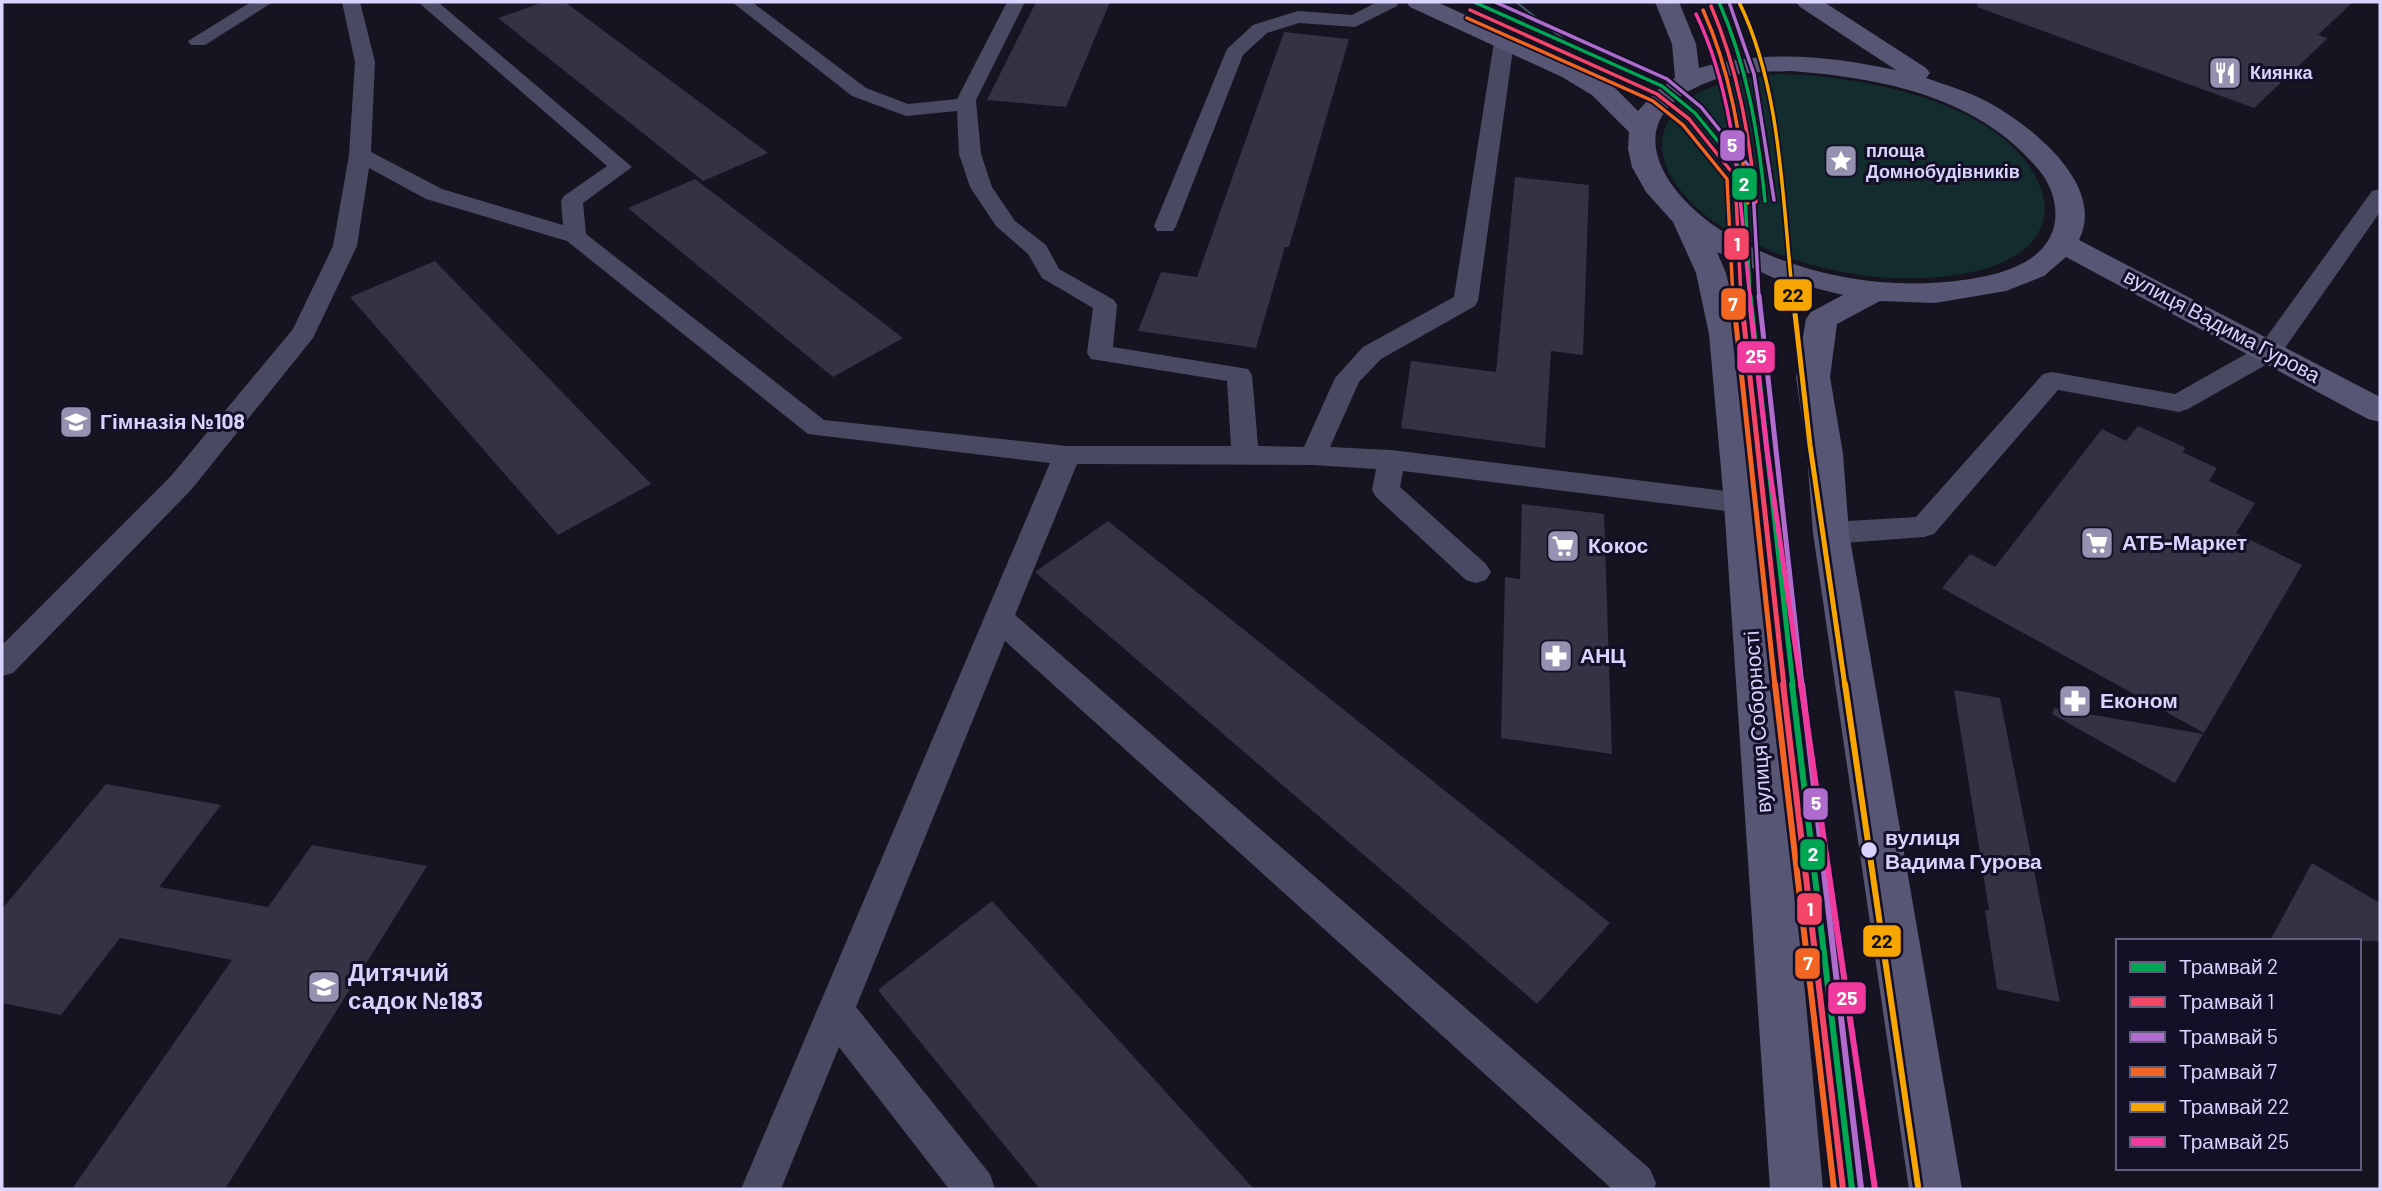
<svg xmlns="http://www.w3.org/2000/svg" width="2382" height="1191" font-family="Barlow,sans-serif">
<style>
.green{fill:#132c2d}
.building{fill:#343243}
.lines{fill:none;stroke-linecap:round;stroke-linejoin:round}
.lane{fill:#4a4962;fill-rule:evenodd}
.secondary{fill:#575674;fill-rule:evenodd}
.tram{stroke:#43596b;stroke-width:2}
.tram-1-far2-casing{stroke:#130f26;stroke-width:7}
.tram-1-far1-casing{stroke:#130f26;stroke-width:10}
.tram-1-casing{stroke:#130f26;stroke-width:11}
.tram-2-far2-casing{stroke:#130f26;stroke-width:7}
.tram-2-far1-casing{stroke:#130f26;stroke-width:10}
.tram-2-casing{stroke:#130f26;stroke-width:11}
.tram-3-far2-casing{stroke:#130f26;stroke-width:7}
.tram-3-far1-casing{stroke:#130f26;stroke-width:10}
.tram-3-casing{stroke:#130f26;stroke-width:11}
.tram-4-far2-casing{stroke:#130f26;stroke-width:7}
.tram-4-far1-casing{stroke:#130f26;stroke-width:10}
.tram-4-casing{stroke:#130f26;stroke-width:11}
.tram-5-far2-casing{stroke:#130f26;stroke-width:7}
.tram-5-far1-casing{stroke:#130f26;stroke-width:10}
.tram-5-casing{stroke:#130f26;stroke-width:11}
.tram-6-far2-casing{stroke:#130f26;stroke-width:7}
.tram-6-far1-casing{stroke:#130f26;stroke-width:10}
.tram-6-casing{stroke:#130f26;stroke-width:11}
.tram-1-far2{stroke:#00a651;stroke-width:3.5}
.tram-1-far1{stroke:#00a651;stroke-width:5}
.tram-1{stroke:#00a651;stroke-width:6}
.tram-2-far2{stroke:#f34667;stroke-width:3.5}
.tram-2-far1{stroke:#f34667;stroke-width:5}
.tram-2{stroke:#f34667;stroke-width:6}
.tram-3-far2{stroke:#b06ccc;stroke-width:3.5}
.tram-3-far1{stroke:#b06ccc;stroke-width:5}
.tram-3{stroke:#b06ccc;stroke-width:6}
.tram-4-far2{stroke:#f26522;stroke-width:3.5}
.tram-4-far1{stroke:#f26522;stroke-width:5}
.tram-4{stroke:#f26522;stroke-width:6}
.tram-5-far2{stroke:#f7a600;stroke-width:3.5}
.tram-5-far1{stroke:#f7a600;stroke-width:5}
.tram-5{stroke:#f7a600;stroke-width:6}
.tram-6-far2{stroke:#f13a9d;stroke-width:3.5}
.tram-6-far1{stroke:#f13a9d;stroke-width:5}
.tram-6{stroke:#f13a9d;stroke-width:6}
.stop-dot{fill:#d9d4ff;stroke:#130f26;stroke-width:2.5}
.labels{text-anchor:middle;stroke-width:6;stroke-linejoin:round;paint-order:stroke}
.far-poi-label{font-size:18px;font-weight:bold;fill:#d9d4ff;stroke:#130f26;text-anchor:start}
.street-label{font-size:21px;fill:#d9d4ff;stroke:#130f26}
.poi-label{font-size:21px;font-weight:bold;fill:#d9d4ff;stroke:#130f26;text-anchor:start}
.stop-label{font-size:21px;font-weight:bold;fill:#d9d4ff;stroke:#130f26;text-anchor:start}
.near-poi-label{font-size:24px;font-weight:bold;fill:#d9d4ff;stroke:#130f26;text-anchor:start}
.line-badge{stroke:#130f26;stroke-width:2.5}
.badge-label{font-size:19px;text-anchor:middle;font-weight:bold;fill:#fff}
.pale-badge-label{font-size:19px;text-anchor:middle;font-weight:bold;fill:#111}
</style>
<rect width="100%" height="100%" fill="#161421"/>
<path class="green" d="M1778,74c77,1 215,25 256,100 10,18 15,36 6,55 -13,30 -55,42 -85,46 -77,11 -156,-6 -224,-43 -50,-27 -104,-91 -39,-135 25,-16 57,-19 86,-23z"/>
<g class="building">
<path d="M544,2h21l203,151 -65,28 -205,-163z"/>
<path d="M1036,2h74l-44,105 -79,-7z"/>
<path d="M1978,2h375l-35,33 10,3 -74,70 -277,-101z"/>
<path d="M1284,32l65,7 -60,208h-4l-29,101 -118,-17 23,-59 36,5z"/>
<path d="M1515,177l74,8 -6,170 -32,-4 -6,97 -144,-20 10,-67 85,11z"/>
<path d="M695,179l208,159 -70,39 -205,-169z"/>
<path d="M435,261l216,223 -93,51 -208,-238z"/>
<path d="M2138,426l48,22 -4,4 35,16 -8,13 46,22 -19,30 66,32 -98,168 -262,-145 28,-34 25,13 107,-138 24,12z"/>
<path d="M1522,504l82,10 8,240 -111,-16 4,-161 15,2z"/>
<path d="M1108,521l502,402 -73,81 -502,-432z"/>
<path d="M1954,690l46,8 60,304 -63,-13 -12,-79h4z"/>
<path d="M2054,708l149,26 -28,49 -123,-69z"/>
<path d="M106,784l115,21 -62,82 109,20 44,-62 115,21 -202,323h-153l160,-229 -112,-22 -59,77 -59,-12v-94z"/>
<path d="M2312,863l68,40v38h-110z"/>
<path d="M992,901l262,288h-214l-162,-199z"/>
</g>
<g class="lines">
<g class="lane">
<path d="M251,2h22l-68,43h-14l-3,-4z"/>
<path d="M342,2h18l15,60 -4,90 71,37 121,36 -2,-24 3,-5 43,-30 -189,-164h20l194,165 -49,36 3,31 238,186 243,26h164l-4,-65 -136,-22 -4,-6 6,-45 -51,-30 -14,-24 -32,-28 -26,-39 -11,-33 -2,-43 -51,5 -54,-20 -120,-94h20l114,86 42,16 49,-5 50,-97h18l-49,98 5,54 11,33 23,34 31,24 13,24 55,31 3,5 -4,42 135,22 4,6 6,71 46,1 31,-69 28,-31 91,-50 40,-255 10,-6 7,2 3,4 -36,259 -3,5 -94,53 -22,23 -29,65 61,3 351,43 10,3 4,7 -4,7 -10,3 -339,-42 -3,16 86,77 5,8 -5,8 -10,3 -10,-3 -90,-83 -4,-7 4,-21 -63,-4 -236,-1 -62,151 635,554 6,14 -2,6h-42l-607,-548 -149,366 134,167 5,15h-46l-110,-142 -58,142h-40l309,-726 -242,-29 -241,-193 -141,-42 -57,-31 -12,78 -44,92 -122,152 -178,183 -11,3v-31l169,-169 122,-147 40,-83 16,-91 6,-93z"/>
<path d="M1377,2h22l-2,4 -42,21 -56,-4 -32,10 -24,22 -67,171 -3,5h-16l-3,-5 73,-177 26,-24 45,-14 54,4z"/>
<path d="M2380,189v23l-102,146 -90,51 -9,3 -121,-22 -124,144 -10,3 -93,7 -10,-4 -4,-7 4,-7 10,-4 85,-5 127,-143 9,-2 123,22 85,-48 112,-155z"/>
</g>
<path class="secondary" d="M1406,2h31l143,65 30,16 28,28 18,-20 19,-13 -3,-34 -17,-42h24l17,42 3,24c66,-19 131,-12 197,2l-96,-63 -4,-5h28l102,66 4,5 -4,5c20,7 41,13 60,23 43,23 121,83 93,139l301,157v25l-12,-3 -302,-162 -22,19 -38,15 -71,12 -55,-2 -43,23 -7,53 13,77 6,79 113,656h-53l-96,-656 -6,-79 -11,-77 10,-58 5,-7 32,-17 -69,-17 -57,-26 9,21 15,61 19,169 63,686h-53l-46,-686 -15,-169 -13,-61 -23,-51 -27,-30 -14,-25 -4,-18 1,-17 -37,-37 -30,-18 -152,-70zM1791,71c92,7 191,26 251,103 13,18 19,44 7,65 -17,30 -61,38 -93,42 -77,9 -161,-7 -229,-47 -62,-37 -115,-114 -19,-152 26,-10 55,-10 83,-11z"/>
<path class="tram" d="M1516,2l51,40"/>
<defs>
<g id="tram-1-far2">
<path d="M1474,2l188,84 33,27 49,60 6,125"/>
<path d="M1719,2c28,64 39,130 46,199"/>
</g>
<path id="tram-1-far1" d="M1750,296l43,390"/>
<path id="tram-1" d="M1792,684l60,505"/>
<g id="tram-2-far2">
<path d="M1711,6c27,63 38,128 45,196"/>
<path d="M1470,10l187,84 32,25 46,57 6,122"/>
</g>
<path id="tram-2-far1" d="M1741,296l43,390"/>
<path id="tram-2" d="M1783,684l60,505"/>
<g id="tram-3-far2">
<path d="M1495,2l172,77 34,28 51,63 7,128"/>
<path d="M1729,2l25,72 20,126"/>
</g>
<path id="tram-3-far1" d="M1759,296l43,390"/>
<path id="tram-3" d="M1802,684l59,504"/>
<g id="tram-4-far2">
<path d="M1703,10c28,62 37,126 45,193"/>
<path d="M1467,18l186,83 30,24 44,54 6,119"/>
</g>
<path id="tram-4-far1" d="M1733,296l42,390"/>
<path id="tram-4" d="M1775,684l59,505"/>
<path id="tram-5-far2" d="M1739,2c43,88 43,199 54,296"/>
<path id="tram-5-far1" d="M1793,296l17,149 35,241"/>
<path id="tram-5" d="M1845,684l73,502"/>
<path id="tram-6-far2" d="M1696,14c42,87 43,188 54,284"/>
<path id="tram-6-far1" d="M1749,296l18,155 34,235"/>
<path id="tram-6" d="M1801,684l74,505"/>
</defs>
<use href="#tram-1-far2" class="tram-1-far2-casing"/>
<use href="#tram-1-far1" class="tram-1-far1-casing"/>
<use href="#tram-1" class="tram-1-casing"/>
<use href="#tram-2-far2" class="tram-2-far2-casing"/>
<use href="#tram-2-far1" class="tram-2-far1-casing"/>
<use href="#tram-2" class="tram-2-casing"/>
<use href="#tram-3-far2" class="tram-3-far2-casing"/>
<use href="#tram-3-far1" class="tram-3-far1-casing"/>
<use href="#tram-3" class="tram-3-casing"/>
<use href="#tram-4-far2" class="tram-4-far2-casing"/>
<use href="#tram-4-far1" class="tram-4-far1-casing"/>
<use href="#tram-4" class="tram-4-casing"/>
<use href="#tram-5-far2" class="tram-5-far2-casing"/>
<use href="#tram-5-far1" class="tram-5-far1-casing"/>
<use href="#tram-5" class="tram-5-casing"/>
<use href="#tram-6-far2" class="tram-6-far2-casing"/>
<use href="#tram-6-far1" class="tram-6-far1-casing"/>
<use href="#tram-6" class="tram-6-casing"/>
<use href="#tram-1-far2" class="tram-1-far2"/>
<use href="#tram-1-far1" class="tram-1-far1"/>
<use href="#tram-1" class="tram-1"/>
<use href="#tram-2-far2" class="tram-2-far2"/>
<use href="#tram-2-far1" class="tram-2-far1"/>
<use href="#tram-2" class="tram-2"/>
<use href="#tram-3-far2" class="tram-3-far2"/>
<use href="#tram-3-far1" class="tram-3-far1"/>
<use href="#tram-3" class="tram-3"/>
<use href="#tram-4-far2" class="tram-4-far2"/>
<use href="#tram-4-far1" class="tram-4-far1"/>
<use href="#tram-4" class="tram-4"/>
<use href="#tram-5-far2" class="tram-5-far2"/>
<use href="#tram-5-far1" class="tram-5-far1"/>
<use href="#tram-5" class="tram-5"/>
<use href="#tram-6-far2" class="tram-6-far2"/>
<use href="#tram-6-far1" class="tram-6-far1"/>
<use href="#tram-6" class="tram-6"/>
</g>
<defs>
<symbol id="restaurant-square" viewBox="-11 -11 22 22"><rect x="-9" y="-9" width="18" height="18" rx="4" fill="#9591b1" stroke="#130f26"/><path d="M-5-6h1v4h1v-4h1v4h1v-4h1v5L-1.5 .5V6h-2V.5L-5-1ZM5-6V6H3V1.5H1.5Q1.5-4 5-6Z" fill="#fff"/></symbol>
<symbol id="sight-square" viewBox="-11 -11 22 22"><rect x="-9" y="-9" width="18" height="18" rx="4" fill="#9591b1" stroke="#130f26"/><path d="M0-6L1.8-2.2L6-1.7L2.9 1.2L3.7 5.4L0 3.3L-3.7 5.4L-2.9 1.2L-6-1.7L-1.8-2.2Z" fill="#fff"/></symbol>
<symbol id="school-square" viewBox="-11 -11 22 22"><rect x="-9" y="-9" width="18" height="18" rx="4" fill="#9591b1" stroke="#130f26"/><path d="M0-5L7-2L0 1L-7-2ZM-4 1L0 2.5L4 1V4Q0 6-4 4Z" fill="#fff"/></symbol>
<symbol id="supermarket-square" viewBox="-11 -11 22 22"><rect x="-9" y="-9" width="18" height="18" rx="4" fill="#9591b1" stroke="#130f26"/><path d="M-6-5.5h2.5l.6 2H6L4.5 2H-2.5L-4.4-4H-6ZM-1.5 3.2a1.3 1.3 0 1 0 .1 0ZM3 3.2a1.3 1.3 0 1 0 .1 0Z" fill="#fff"/></symbol>
<symbol id="pharmacy-square" viewBox="-11 -11 22 22"><rect x="-9" y="-9" width="18" height="18" rx="4" fill="#9591b1" stroke="#130f26"/><path d="M-2-6h4v4h4v4h-4v4h-4v-4h-4v-4h4Z" fill="#fff"/></symbol>
</defs>
<g fill-rule="evenodd">
<use href="#restaurant-square" x="2206" y="54" width="38" height="38"/>
<use href="#sight-square" x="1822" y="142" width="38" height="38"/>
<use href="#school-square" x="57" y="403" width="38" height="38"/>
<use href="#supermarket-square" x="2078" y="524" width="38" height="38"/>
<use href="#supermarket-square" x="1544" y="527" width="38" height="38"/>
<use href="#pharmacy-square" x="1537" y="637" width="38" height="38"/>
<use href="#pharmacy-square" x="2056" y="682" width="38" height="38"/>
<use href="#school-square" x="305" y="968" width="38" height="38"/>
</g>
<circle class="stop-dot" cx="1869" cy="850" r="9"/>
<g class="labels">
<g class="far-poi-label">
<text x="2250" y="79">Киянка</text>
<text x="1866" y="157">площа<tspan x="1866" dy="21">Домнобудівників</tspan></text>
</g>
<g class="street-label">
<text transform="translate(2222 326) rotate(28)" y="7">вулиця Вадима Гурова</text>
<text transform="translate(1758 722) rotate(-94)" y="7">вулиця Соборності</text>
</g>
<g class="poi-label">
<text x="100" y="429">Гімназія №108</text>
<text x="2122" y="550">АТБ-Маркет</text>
<text x="1588" y="553">Кокос</text>
<text x="1580" y="663">АНЦ</text>
<text x="2100" y="708">Економ</text>
</g>
<g class="stop-label">
<text x="1885" y="845">вулиця<tspan x="1885" dy="24">Вадима Гурова</tspan></text>
</g>
<g class="near-poi-label">
<text x="348" y="981">Дитячий<tspan x="348" dy="28">садок №183</tspan></text>
</g>
</g>
<g class="line-badge">
<rect x="1719" y="129" width="27" height="33" rx="7" fill="#b06ccc"/>
<rect x="1731" y="167" width="27" height="34" rx="7" fill="#00a651"/>
<rect x="1723" y="227" width="27" height="34" rx="7" fill="#f34667"/>
<rect x="1773" y="278" width="40" height="34" rx="7" fill="#f7a600"/>
<rect x="1720" y="287" width="27" height="34" rx="7" fill="#f26522"/>
<rect x="1736" y="340" width="40" height="34" rx="7" fill="#f13a9d"/>
<rect x="1802" y="787" width="27" height="34" rx="7" fill="#b06ccc"/>
<rect x="1799" y="838" width="27" height="33" rx="7" fill="#00a651"/>
<rect x="1796" y="892" width="27" height="34" rx="7" fill="#f34667"/>
<rect x="1862" y="924" width="40" height="34" rx="7" fill="#f7a600"/>
<rect x="1794" y="947" width="27" height="33" rx="7" fill="#f26522"/>
<rect x="1827" y="981" width="40" height="34" rx="7" fill="#f13a9d"/>
</g>
<g class="badge-label">
<text x="1732" y="152">5</text>
<text x="1744" y="191">2</text>
<text x="1737" y="251">1</text>
<text x="1733" y="311">7</text>
<text x="1756" y="363">25</text>
<text x="1816" y="810">5</text>
<text x="1813" y="861">2</text>
<text x="1810" y="916">1</text>
<text x="1808" y="970">7</text>
<text x="1847" y="1005">25</text>
</g>
<g class="pale-badge-label">
<text x="1793" y="302">22</text>
<text x="1882" y="948">22</text>
</g>
<rect width="2382" height="1191" fill="none" stroke="#d9d4ff" stroke-width="7"/>
<rect x="2116" y="939" width="245" height="231" fill="#130f26" stroke="#625e7d" stroke-width="2"/>
<rect x="2130" y="962" width="35" height="10" fill="#00a651" stroke="#625e7d" stroke-width="2"/>
<text x="2179" y="974" font-size="21" fill="#d9d4ff">Трамвай 2</text>
<rect x="2130" y="997" width="35" height="10" fill="#f34667" stroke="#625e7d" stroke-width="2"/>
<text x="2179" y="1009" font-size="21" fill="#d9d4ff">Трамвай 1</text>
<rect x="2130" y="1032" width="35" height="10" fill="#b06ccc" stroke="#625e7d" stroke-width="2"/>
<text x="2179" y="1044" font-size="21" fill="#d9d4ff">Трамвай 5</text>
<rect x="2130" y="1067" width="35" height="10" fill="#f26522" stroke="#625e7d" stroke-width="2"/>
<text x="2179" y="1079" font-size="21" fill="#d9d4ff">Трамвай 7</text>
<rect x="2130" y="1102" width="35" height="10" fill="#f7a600" stroke="#625e7d" stroke-width="2"/>
<text x="2179" y="1114" font-size="21" fill="#d9d4ff">Трамвай 22</text>
<rect x="2130" y="1137" width="35" height="10" fill="#f13a9d" stroke="#625e7d" stroke-width="2"/>
<text x="2179" y="1149" font-size="21" fill="#d9d4ff">Трамвай 25</text>
</svg>
